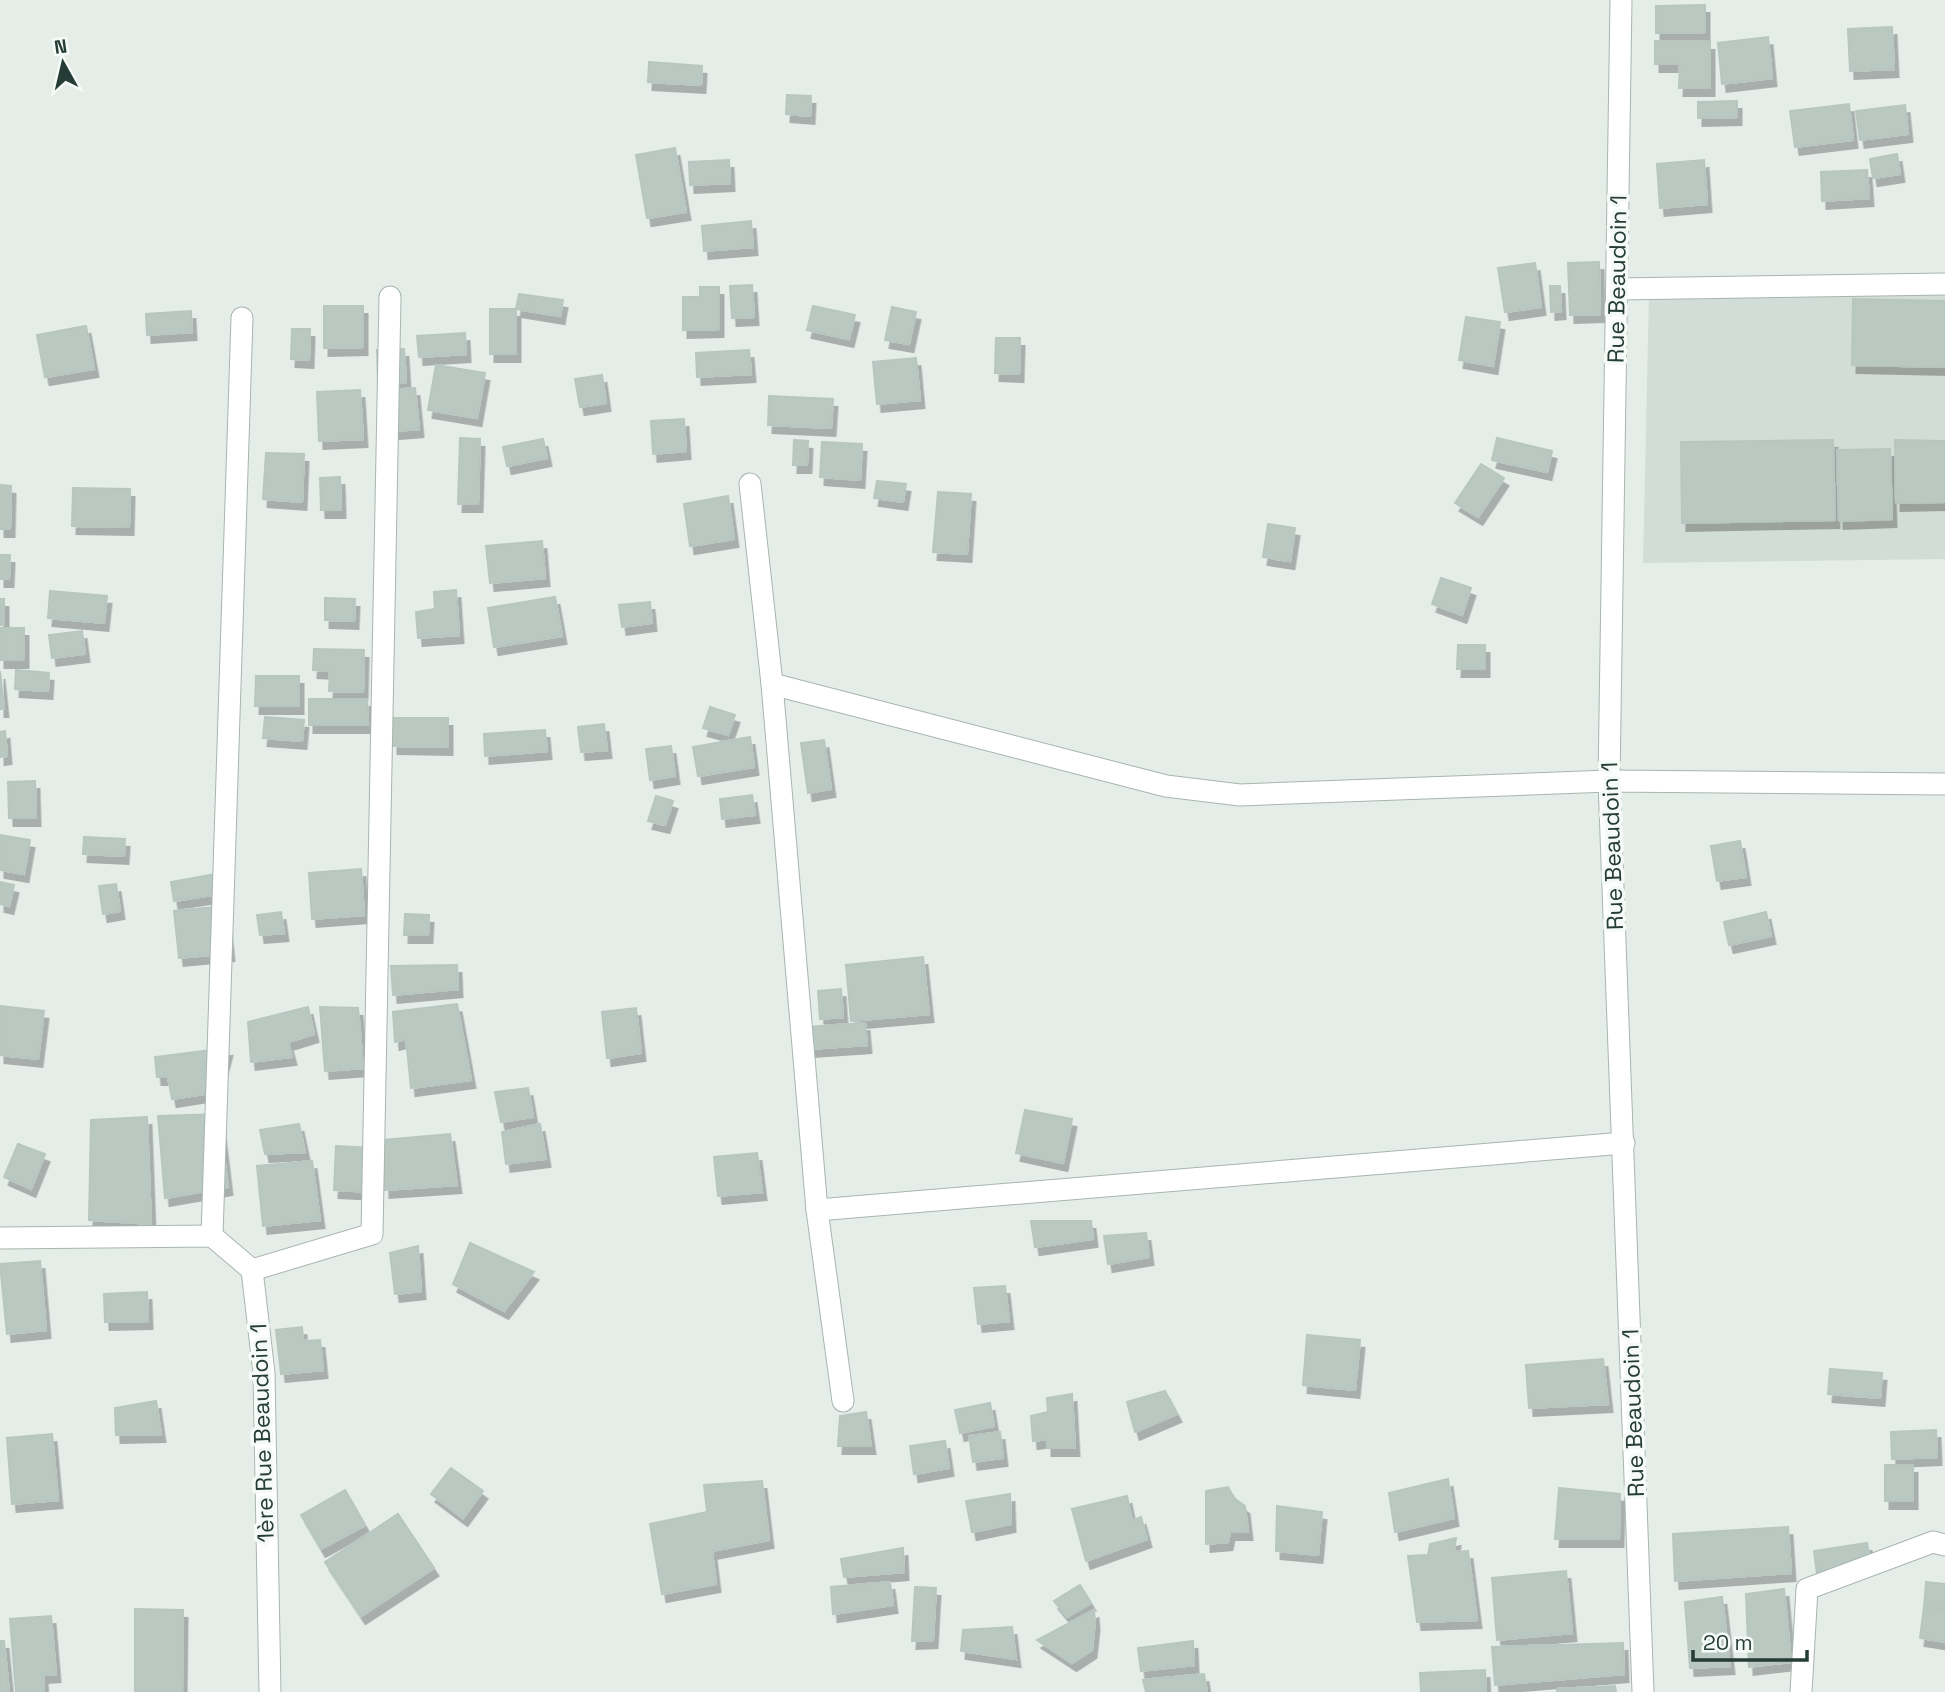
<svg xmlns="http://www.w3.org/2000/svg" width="1945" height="1692" font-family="'Space Grotesk',sans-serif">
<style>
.built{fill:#d3ddd8}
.building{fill:#bac8c2;stroke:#b8c6c0;stroke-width:2;filter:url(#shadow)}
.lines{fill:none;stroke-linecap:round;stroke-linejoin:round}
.street-casing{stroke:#a8b5b0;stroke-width:23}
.street{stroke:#fff;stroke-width:21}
.labels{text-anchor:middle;stroke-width:7;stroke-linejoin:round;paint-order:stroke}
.street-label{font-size:23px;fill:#263d37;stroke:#f5faf7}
</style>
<defs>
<filter id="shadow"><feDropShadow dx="4.5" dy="8" stdDeviation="0" flood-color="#0004"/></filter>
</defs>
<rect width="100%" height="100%" fill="#e5ede9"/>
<path class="built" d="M1945,287v272l-302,4 6,-270z"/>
<g class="building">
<path d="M1705,5v27l-49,1v-27z"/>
<path d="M1892,27l2,42 -44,2 -2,-42z"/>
<path d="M1768,37l4,41 -50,6 -4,-41z"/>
<path d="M1655,41l55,1v46h-31l1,-24h-25z"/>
<path d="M649,62l53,4 -1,19 -53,-3z"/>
<path d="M787,95l24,1 -1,20 -24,-2z"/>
<path d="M1737,101v16l-39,1v-16z"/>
<path d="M1849,104l4,36 -58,7 -5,-36z"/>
<path d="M1905,105l3,29 -48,6 -4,-29z"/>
<path d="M675,148l11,64 -39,6 -11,-63z"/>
<path d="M1897,154l3,20 -27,4 -3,-19z"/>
<path d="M729,160l1,23 -40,2 -1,-23z"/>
<path d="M1704,160l3,44 -47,4 -3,-44z"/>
<path d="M1867,170l2,28 -47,3 -1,-29z"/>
<path d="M751,221l2,26 -49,4 -2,-25z"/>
<path d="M1599,262l1,52 -30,1 -2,-52z"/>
<path d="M1535,263l6,44 -36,5 -7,-44z"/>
<path d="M752,285l2,32 -22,1 -2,-32z"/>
<path d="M1550,286h10l1,25 -10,1z"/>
<path d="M700,287h19v42l-36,1v-33h17z"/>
<path d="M519,294l44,6 -3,16 -44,-7z"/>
<path d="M1853,299l92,2v66l-93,-2z"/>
<path d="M324,306h39v41l-39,1z"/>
<path d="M813,306l42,9 -6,24 -42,-9z"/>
<path d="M892,307l24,5 -7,32 -24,-4z"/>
<rect x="490" y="309" width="26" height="45"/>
<path d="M191,311l1,21 -45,3 -1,-21z"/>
<path d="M1466,317l34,5 -7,44 -34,-6z"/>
<path d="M86,326l8,43 -49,8 -8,-42z"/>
<path d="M292,329h18l-1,31 -18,-1z"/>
<path d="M465,333l1,21 -47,3 -2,-21z"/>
<path d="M996,338h24l-1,36 -24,-1z"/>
<path d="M404,349l2,33 -28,1 -1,-33z"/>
<path d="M749,350l2,24 -54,3 -1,-24z"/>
<path d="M916,358l4,42 -43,4 -4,-42z"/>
<path d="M436,365l49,8 -8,45 -49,-8z"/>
<path d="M602,375l4,28 -26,4 -5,-28z"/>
<path d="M415,388l4,41 -35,3 -4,-41z"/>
<path d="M360,390l3,49 -44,2 -2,-49z"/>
<path d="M769,396l64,3 -2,29 -63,-3z"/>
<path d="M684,419l2,32 -33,3 -2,-33z"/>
<path d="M460,438l20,1 -2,65h-20z"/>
<path d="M1497,438l55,13 -5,21 -55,-12z"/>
<path d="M543,439l4,19 -40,8 -4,-19z"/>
<path d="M794,440l14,1 -1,24h-14z"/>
<path d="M1833,440l2,80 -153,3 -1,-81z"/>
<path d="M1895,440l50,1v61l-49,1z"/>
<path d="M822,442l40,2 -2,36 -40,-3z"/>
<path d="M1890,449l2,70 -53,2 -2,-71z"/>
<path d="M266,453l38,1 -2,48 -39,-3z"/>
<path d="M1481,464l23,14 -26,39 -23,-14z"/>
<path d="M340,477l1,33h-20l-1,-32z"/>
<path d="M877,481l29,3 -3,18 -29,-4z"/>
<path d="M0,485l11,1 -1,43h-10z"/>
<path d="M73,488l57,1 -1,38 -57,-1z"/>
<path d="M938,492l33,2 -4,60 -34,-2z"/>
<path d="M728,496l6,43 -44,7 -6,-42z"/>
<path d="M1268,524l27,4 -5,33 -27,-4z"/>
<path d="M542,541l3,37 -55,5 -4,-37z"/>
<path d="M0,555h10l-1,24h-9z"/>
<path d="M1441,578l30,10 -9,27 -30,-11z"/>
<path d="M456,590l3,45 -41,3 -2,-26 19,-3 -1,-17z"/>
<path d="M50,591l57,5 -3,27 -56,-5z"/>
<path d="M555,597l7,39 -68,11 -6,-39z"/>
<path d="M325,598l30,1 -1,22 -29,-1z"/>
<rect x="0" y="599" width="4" height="26"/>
<path d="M650,602l2,21 -30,4 -3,-22z"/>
<rect x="0" y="628" width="24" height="32"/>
<path d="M82,631l3,23 -33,4 -3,-23z"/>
<path d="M1458,645h27v24h-28z"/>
<path d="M314,649l50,1 -1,42 -34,-1 1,-20 -17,-1z"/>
<path d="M16,670l33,3 -1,18 -33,-2z"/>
<path d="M0,671l4,38h-4z"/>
<path d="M256,676h43v30h-44z"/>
<path d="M309,699h58l1,26h-59z"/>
<path d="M710,707l25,8 -7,20 -25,-7z"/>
<path d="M265,717l39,3 -2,21 -39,-3z"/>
<path d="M393,718h55v29l-55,-1z"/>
<path d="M604,724l3,26 -26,2 -3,-25z"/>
<path d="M545,730l2,21 -62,5 -1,-22z"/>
<path d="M5,731l2,25 -7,1v-25z"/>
<path d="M750,737l4,30 -56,9 -5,-29z"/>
<path d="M824,740l7,49 -23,4 -7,-50z"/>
<path d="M671,746l4,30 -25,4 -4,-31z"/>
<path d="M35,781l1,37h-27l-1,-36z"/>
<path d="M752,795l3,20 -33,4 -2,-20z"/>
<path d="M656,796l17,5 -8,24 -17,-4z"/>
<path d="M0,835l30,5 -6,34 -24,-4z"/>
<path d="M84,837l41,2 -1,17 -41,-2z"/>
<path d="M1740,841l6,36 -29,4 -6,-35z"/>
<path d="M361,869l3,46 -52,4 -3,-46z"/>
<path d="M216,874l3,20 -45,7 -3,-19z"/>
<path d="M0,882l14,3 -5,21 -9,-2z"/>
<path d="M116,884l4,27 -17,3 -4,-28z"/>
<path d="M225,906l5,47 -51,5 -5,-47z"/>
<path d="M281,912l3,21 -24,2 -3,-20z"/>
<path d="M1766,912l5,24 -42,9 -5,-23z"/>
<path d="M405,914l24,1 -1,20h-24z"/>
<path d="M923,957l6,57 -78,7 -5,-56z"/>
<path d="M457,965l1,24 -65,6 -2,-29z"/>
<path d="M841,989l2,28 -23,2 -2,-28z"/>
<path d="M457,1004l14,76 -60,8 -5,-49 -11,3 -2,-30z"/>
<path d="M0,1006l44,5 -6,48 -38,-4z"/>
<path d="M308,1007l6,27 -26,8 4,15 -41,5 -3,-40z"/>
<path d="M320,1007l38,1 5,60 -38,3z"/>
<path d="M636,1008l5,45 -34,5 -5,-46z"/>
<path d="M865,1023l2,22 -58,4 -2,-22z"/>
<path d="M228,1048l-12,44 -44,7 -4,-22h-11l-2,-20z"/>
<path d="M528,1088l5,29 -32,5 -6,-30z"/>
<path d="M1025,1110l47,9 -9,44 -47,-10z"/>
<path d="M219,1114l9,73 -63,11 -7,-82z"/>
<path d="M147,1117l4,107 -62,-4 2,-100z"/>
<path d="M299,1124l6,28 -40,2 -5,-24z"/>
<path d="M540,1124l6,35 -40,5 -4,-32z"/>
<path d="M450,1134l7,51 -72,5 -2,-50z"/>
<path d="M18,1144l27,10 -14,35 -27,-12z"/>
<path d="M336,1146l36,2 1,44 -39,-2z"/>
<path d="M757,1153l5,39 -44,4 -4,-39z"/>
<path d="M312,1161l8,59 -57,6 -6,-60z"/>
<path d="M1031,1221h60l2,18 -58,8z"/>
<path d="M1146,1233l3,24 -41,7 -4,-28z"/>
<path d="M470,1243l64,29 -30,39 -51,-27z"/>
<path d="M418,1246l3,45 -26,3 -5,-41z"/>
<path d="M40,1261l6,69 -39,4 -7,-70z"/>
<path d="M1005,1286l4,35 -31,3 -4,-36z"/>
<path d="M147,1292l1,29 -43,1 -1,-28z"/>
<path d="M302,1327l1,14 17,-1 3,30 -42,4 -5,-44z"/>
<path d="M1307,1335l53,5 -5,50 -52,-5z"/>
<path d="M1603,1359l5,45 -79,4 -3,-43z"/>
<path d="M1830,1369l52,4 -2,25 -52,-4z"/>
<path d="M1165,1391l12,23 -42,18 -8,-30z"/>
<path d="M1072,1394l3,54h-28v-9l-14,2 -2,-25 17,-4 -1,-14z"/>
<path d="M156,1401l5,33 -45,1 -1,-27z"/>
<path d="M990,1403l4,23 -34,7 -5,-23z"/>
<path d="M866,1412l5,34h-33l2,-30z"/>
<path d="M1936,1430l1,27 -45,2 -1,-27z"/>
<path d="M1000,1432l3,26 -30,4 -4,-26z"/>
<path d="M52,1434l6,66 -46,4 -5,-66z"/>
<path d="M945,1441l4,27 -35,6 -4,-28z"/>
<rect x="1885" y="1465" width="28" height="36"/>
<path d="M451,1468l32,23 -20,27 -32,-24z"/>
<path d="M1448,1479l6,39 -59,14 -6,-39z"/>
<path d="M762,1481l7,59 -57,11 4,33 -54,10 -12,-70 57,-12 -3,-27z"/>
<path d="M1228,1487l6,11 11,8 3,26h-18l-2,10 -22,2v-53z"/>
<path d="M1559,1488l61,6 -1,45h-64z"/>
<path d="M345,1490l20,35 -44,24 -20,-34z"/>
<path d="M1010,1494l1,30 -39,8 -6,-31z"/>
<path d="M1127,1496l5,25 9,-4 6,22 -61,22 -14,-52z"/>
<path d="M1277,1506l45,6 -4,43 -42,-4z"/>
<path d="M398,1514l36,54 -73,48 -36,-54z"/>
<path d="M1788,1527l3,46 -116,8 -2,-47z"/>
<path d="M1456,1538l-2,14 14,-1 9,69 -60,2 -9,-66 20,-1 2,-11z"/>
<path d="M1867,1543l4,22 -54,9 -3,-23z"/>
<path d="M903,1548l1,24 -60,5 -3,-18z"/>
<path d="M1566,1571l6,62 -75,7 -5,-62z"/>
<path d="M890,1582l3,23 -60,9 -2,-27z"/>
<path d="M1926,1582l19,2v24l-21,-1z"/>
<path d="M1080,1585l11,18 -24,14 -13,-16z"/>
<path d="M915,1587l21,1 -3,52 -21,1z"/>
<path d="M1784,1589l7,73 -42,5 -3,-73z"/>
<path d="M1722,1597l8,69 -40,2 -5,-66z"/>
<path d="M1924,1607l21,3v32l-25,-4z"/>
<path d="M135,1609l48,1 -1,82h-47z"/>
<path d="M1094,1610l1,12 -3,28 -20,13 -35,-23z"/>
<path d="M51,1616l5,58 -13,1 1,17h-28l-6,-73z"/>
<path d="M1012,1627l4,32 -55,-8 2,-21z"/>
<path d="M0,1641h4l5,51h-9z"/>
<path d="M1193,1641l1,24 -53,6 -3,-23z"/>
<path d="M1623,1643l1,31 -129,11 -3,-38z"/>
<path d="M1485,1670l1,22h-65l-1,-19z"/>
<path d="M1204,1674l3,18h-61l-3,-12z"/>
<path d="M1615,1686l1,6h-59v-3z"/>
</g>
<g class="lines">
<defs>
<g id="street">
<path d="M1621,0l-12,781 34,911"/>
<path d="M1617,289l328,-5"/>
<path d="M750,484l22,200 45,526 26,191"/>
<path d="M772,684l394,102 74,9 369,-14 336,3"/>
<path d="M817,1210l807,-67"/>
<path d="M212,1236l30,-918"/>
<path d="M0,1238l212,-2 40,34 12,103 6,319"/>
<path d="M252,1270l120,-36 18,-937"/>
<path d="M1801,1692l6,-103 126,-47 12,3"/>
</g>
</defs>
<use href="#street" class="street-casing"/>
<use href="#street" class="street"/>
</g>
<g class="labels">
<g class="street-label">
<text transform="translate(1617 279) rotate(-89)" y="8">Rue Beaudoin 1</text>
<text transform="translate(1612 846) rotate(-92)" y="8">Rue Beaudoin 1</text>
<text transform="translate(1633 1413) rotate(-92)" y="8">Rue Beaudoin 1</text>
<text transform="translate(262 1433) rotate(-92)" y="8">1ère Rue Beaudoin 1</text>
</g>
</g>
<g transform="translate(63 63) rotate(352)" stroke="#f5faf7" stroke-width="5" paint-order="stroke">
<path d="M0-5L12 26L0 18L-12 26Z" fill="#263d37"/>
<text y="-10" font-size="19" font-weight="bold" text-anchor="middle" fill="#263d37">N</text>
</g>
<path d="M1693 1650v10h114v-10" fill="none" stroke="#263d37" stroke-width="3.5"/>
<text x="1703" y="1650" font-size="21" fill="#263d37" stroke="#f5faf7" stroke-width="5" paint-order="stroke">20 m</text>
</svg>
